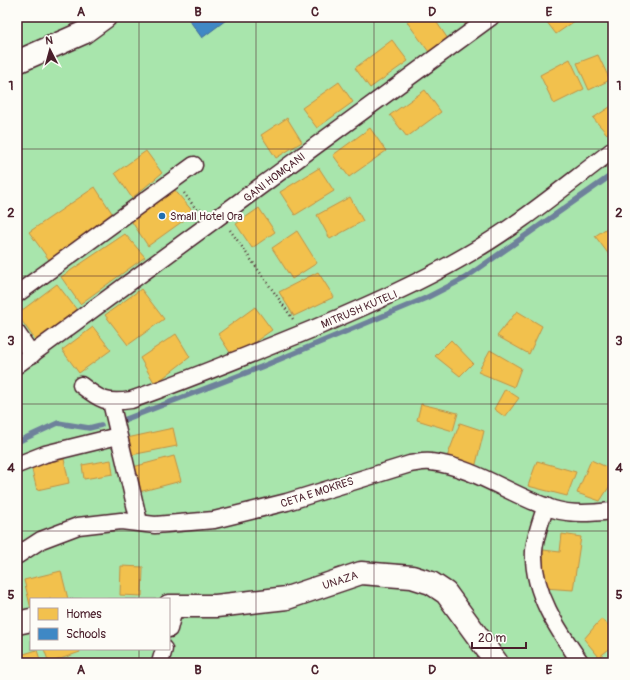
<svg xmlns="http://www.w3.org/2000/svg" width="630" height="680" font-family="Pangolin,sans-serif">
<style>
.green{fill:#a8e5ac;stroke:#79826c;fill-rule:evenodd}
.homes{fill:#f2c14e;stroke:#c09044}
.schools{fill:#3f88c5;stroke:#426897}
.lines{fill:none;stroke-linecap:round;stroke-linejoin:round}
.stream{stroke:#6e819b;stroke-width:5.5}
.minor-casing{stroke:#4a1f2b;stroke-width:19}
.secondary-casing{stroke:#4a1f2b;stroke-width:25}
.path{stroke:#4a1f2b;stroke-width:2.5;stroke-dasharray:1 3;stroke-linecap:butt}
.minor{stroke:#fdfcf7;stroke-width:16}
.secondary{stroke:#fdfcf7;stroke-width:22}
.grid{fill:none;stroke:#4a1f2b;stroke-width:1;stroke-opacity:0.55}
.poi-dot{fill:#1f6fb2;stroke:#fdfcf7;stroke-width:1.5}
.labels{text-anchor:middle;stroke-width:4;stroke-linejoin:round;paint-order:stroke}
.street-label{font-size:11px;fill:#4a1f2b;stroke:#fdfcf7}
.poi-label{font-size:11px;fill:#4a1f2b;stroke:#fdfcf7;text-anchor:start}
.neatline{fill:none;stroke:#4a1f2b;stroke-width:1.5}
.grid-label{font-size:13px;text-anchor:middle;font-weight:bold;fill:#4a1f2b}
</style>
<rect width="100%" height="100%" fill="#ebeff4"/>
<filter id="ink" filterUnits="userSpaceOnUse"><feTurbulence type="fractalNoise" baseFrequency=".025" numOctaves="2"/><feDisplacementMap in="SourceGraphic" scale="8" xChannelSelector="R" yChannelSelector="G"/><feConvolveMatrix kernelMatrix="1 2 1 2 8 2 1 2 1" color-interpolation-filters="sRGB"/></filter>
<g filter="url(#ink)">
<path class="green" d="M17,17h596v646h-596zM31,599h138v50h-138z"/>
<g class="homes">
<path d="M414,17h19l15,22 -19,13 -22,-30z"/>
<path d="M461,17h20l-13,10z"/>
<path d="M543,17h35l1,1 -23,16z"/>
<path d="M392,40l16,21 -38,27 -15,-20z"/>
<path d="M598,55l12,25 -21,10 -12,-27z"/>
<path d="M570,59l14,30 -30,15 -14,-29z"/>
<path d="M339,82l14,20 -36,26 -15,-20z"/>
<path d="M425,90l16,22 -34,25 -17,-22z"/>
<path d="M613,105v25l-6,4 -14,-16z"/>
<path d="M287,118l15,24 -26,16 -15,-23z"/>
<path d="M370,128l16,23 -37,26 -16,-22z"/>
<path d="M146,151l16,22 -30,25 -17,-25z"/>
<path d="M319,168l15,23 -39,24 -15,-23z"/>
<path d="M95,187l17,26 -62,48 -21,-29z"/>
<path d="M173,188l21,25 -46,33 -18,-27z"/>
<path d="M350,197l13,24 -33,18 -13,-24z"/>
<path d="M259,208l16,24 -23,16 -16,-24z"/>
<path d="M613,224v30l-3,2 -15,-20z"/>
<path d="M297,231l20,32 -25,16 -20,-31z"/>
<path d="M125,234l20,23 -65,47 -19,-27z"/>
<path d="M318,272l16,25 -40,19 -15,-24z"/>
<path d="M57,284l20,26 -41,31 -19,-27z"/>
<path d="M141,289l23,30 -36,26 -23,-30z"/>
<path d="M255,307l17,23 -39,27 -15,-23z"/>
<path d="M517,311l25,15 -13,28 -32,-18z"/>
<path d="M93,327l18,23 -32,23 -17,-23z"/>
<path d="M176,334l14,23 -35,27 -15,-26z"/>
<path d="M451,340l22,23 -13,13 -25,-20z"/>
<path d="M490,350l31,18 -7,19 -36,-15z"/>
<path d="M505,389l14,9 -14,19 -11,-8z"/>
<path d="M421,404l37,9 -5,18 -36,-11z"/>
<path d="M460,423l24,8 -9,37 -28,-11z"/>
<path d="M173,428l4,18 -46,9 -4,-17z"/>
<path d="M174,456l7,25 -42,11 -6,-25z"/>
<path d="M64,459l5,24 -32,7 -6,-24z"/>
<path d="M111,460l2,14 -29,5 -2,-14z"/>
<path d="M591,460l22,10v11l-13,20 -23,-8z"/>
<path d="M537,461l39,11 -9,24 -39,-10z"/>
<path d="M562,534l19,3 -8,53 -29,-2 -1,-38 17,2z"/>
<path d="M121,566l22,1 -1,29 -22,-1z"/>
<path d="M61,571l7,28h-37v10l-7,-29z"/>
<path d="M17,592l6,16 -6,2z"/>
<path d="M601,619l12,9v18l-14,11 -15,-18z"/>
<path d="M44,649h35l1,3 -31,11z"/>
<path d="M37,650l4,13h-24v-7z"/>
</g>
<path class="schools" d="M187,17h43l-28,21z"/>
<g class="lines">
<g class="stream">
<path d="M121,421l140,-54 165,-69 39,-20 148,-104"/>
<path d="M17,442l41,-19 31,5 12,-3"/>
</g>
<defs>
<g id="minor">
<path d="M17,294l177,-129"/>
<path d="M17,333l15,22"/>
<path d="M17,365l474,-348"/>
<path d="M81,385c19,15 26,19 50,15 62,-22 123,-47 184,-72 51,-22 102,-44 150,-72 53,-30 100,-70 148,-106"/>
<path d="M111,402l28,120"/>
<path d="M17,465l28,-11 73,-18"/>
<path d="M546,506c-5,14 -11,30 -12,45 -2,41 24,79 47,112"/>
<path d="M18,555l23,-15 37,-14 43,-5 34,4 59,-5 73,-18 123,-38c7,-1 14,-3 21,-2 44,5 80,34 122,47 19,6 40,4 60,2"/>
<path d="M169,629l6,-24"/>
<path d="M160,663l4,-14"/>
</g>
<g id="secondary">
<path d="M17,62l66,-29 22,-16"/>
<path d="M169,606h47l71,-8 74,-25 51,4 19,6 15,10 51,70"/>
<path d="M17,623l14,-3"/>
</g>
</defs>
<use href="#minor" class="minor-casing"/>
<use href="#secondary" class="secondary-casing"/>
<g class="path">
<path d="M184,193l12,16 5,1"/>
<path d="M230,230l63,89"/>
</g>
<use href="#minor" class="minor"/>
<use href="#secondary" class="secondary"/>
</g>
</g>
<path class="grid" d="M139,17v582M256,17v646M374,17v646M491,17v646M17,149h596M17,276h596M17,404h596M17,531h596M139,649v14"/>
<circle class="poi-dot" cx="162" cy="216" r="4"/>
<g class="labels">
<g class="street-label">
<text transform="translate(274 177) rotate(-37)" y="4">GANI HOMÇANI</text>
<text transform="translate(359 309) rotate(-23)" y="4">MITRUSH KUTELI</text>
<text transform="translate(317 492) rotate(-18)" y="4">CETA E MOKRES</text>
<text transform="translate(340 580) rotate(-18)" y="4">UNAZA</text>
</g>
<g class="poi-label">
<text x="170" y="220">Small Hotel Ora</text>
</g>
</g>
<rect width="630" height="680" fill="none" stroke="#fdfcf7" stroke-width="44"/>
<rect x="30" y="598" width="140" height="52" fill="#fdfcf7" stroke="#b5a4a5"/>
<rect x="38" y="608" width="20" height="12" fill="#f2c14e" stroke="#b5a4a5"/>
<text x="66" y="618" font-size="12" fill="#4a1f2b">Homes</text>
<rect x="38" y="628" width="20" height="12" fill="#3f88c5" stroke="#b5a4a5"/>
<text x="66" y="638" font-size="12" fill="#4a1f2b">Schools</text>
<g transform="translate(50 50) rotate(354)" stroke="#fdfcf7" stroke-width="3" paint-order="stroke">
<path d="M0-3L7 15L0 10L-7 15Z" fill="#4a1f2b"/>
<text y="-6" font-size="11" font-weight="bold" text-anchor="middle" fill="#4a1f2b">N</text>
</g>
<path d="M472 642v6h54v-6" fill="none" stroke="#4a1f2b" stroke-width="2"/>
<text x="478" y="642" font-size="12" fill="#4a1f2b" stroke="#fdfcf7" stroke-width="3" paint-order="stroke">20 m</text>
<rect x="22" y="22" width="586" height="636" class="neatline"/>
<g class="grid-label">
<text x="81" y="16">A</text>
<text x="198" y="16">B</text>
<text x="315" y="16">C</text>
<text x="432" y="16">D</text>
<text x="549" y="16">E</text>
<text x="11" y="90">1</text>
<text x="619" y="90">1</text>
<text x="11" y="217">2</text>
<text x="619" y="217">2</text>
<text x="11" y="345">3</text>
<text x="619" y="345">3</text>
<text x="11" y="472">4</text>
<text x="619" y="472">4</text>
<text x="11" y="599">5</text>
<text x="619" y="599">5</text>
<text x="81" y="674">A</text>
<text x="198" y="674">B</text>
<text x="315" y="674">C</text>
<text x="432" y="674">D</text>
<text x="549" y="674">E</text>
</g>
</svg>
